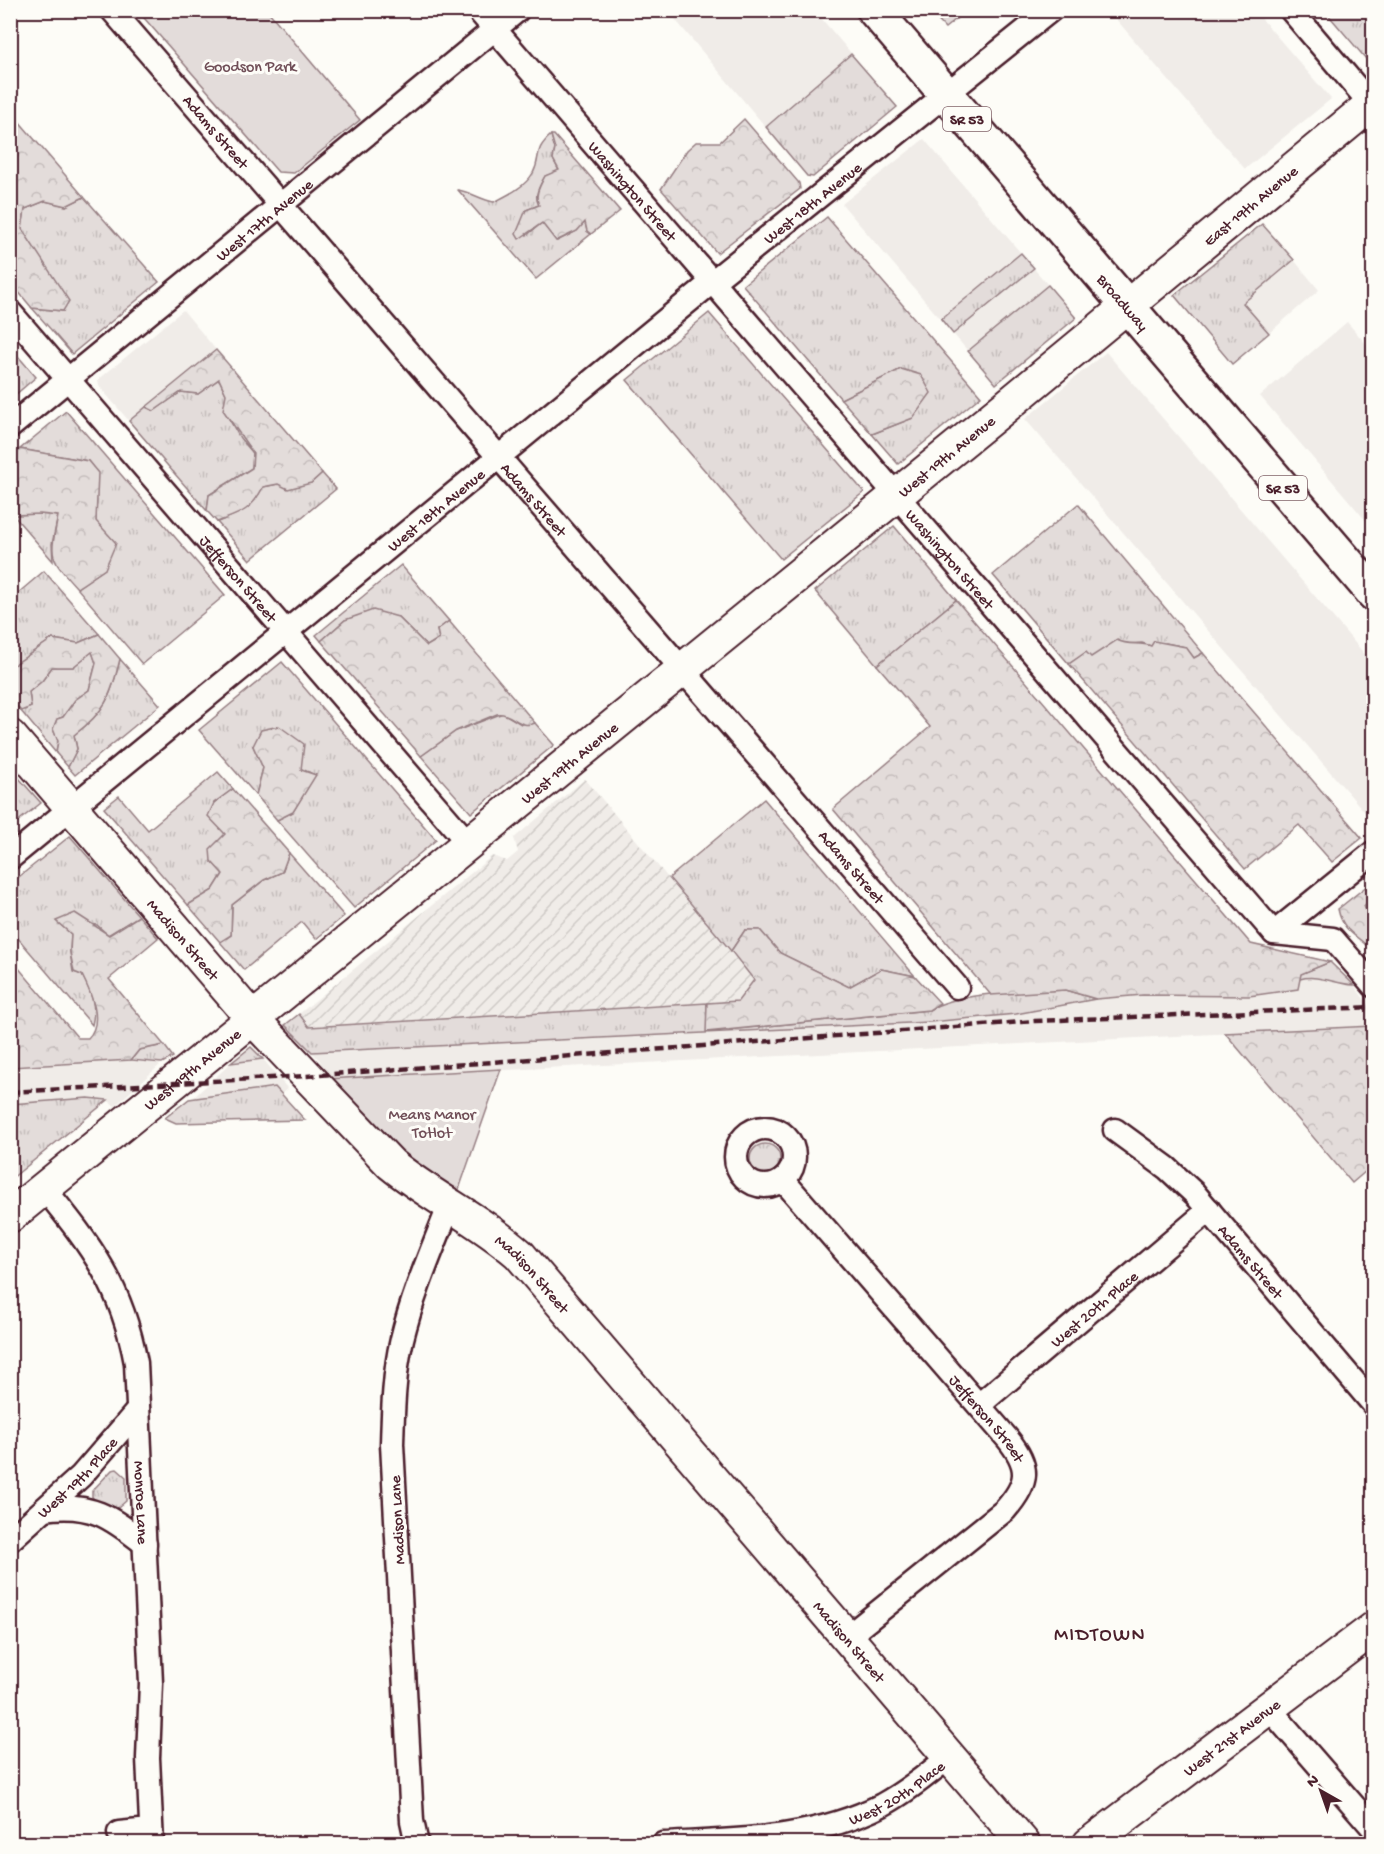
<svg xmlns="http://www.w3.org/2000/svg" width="1384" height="1854" font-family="'Gochi Hand',sans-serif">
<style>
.built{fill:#f0ece8}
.industrial{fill:url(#industrial-furrows)}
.grass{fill:url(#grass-tufts);stroke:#967e82;stroke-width:1.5}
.forest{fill:url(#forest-crowns);stroke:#967e82;stroke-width:1.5}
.green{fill:#e3dcda;stroke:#967e82;stroke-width:1.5}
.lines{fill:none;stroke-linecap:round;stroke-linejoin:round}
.street-casing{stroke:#4a1f2b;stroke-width:27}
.secondary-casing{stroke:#4a1f2b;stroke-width:36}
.primary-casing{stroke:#4a1f2b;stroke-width:38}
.street{stroke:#fdfcf7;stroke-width:22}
.secondary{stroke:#fdfcf7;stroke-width:32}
.primary{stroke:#fdfcf7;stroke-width:33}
.rail{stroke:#4a1f2b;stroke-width:4.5;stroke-dasharray:9 4.5;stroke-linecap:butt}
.labels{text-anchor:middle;stroke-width:6;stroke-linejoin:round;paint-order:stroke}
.shield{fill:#fdfcf7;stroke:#806168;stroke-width:1.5}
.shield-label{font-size:15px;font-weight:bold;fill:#4a1f2b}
.park-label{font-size:16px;fill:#704e57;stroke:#fdfcf7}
.street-label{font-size:16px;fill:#4a1f2b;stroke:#fdfcf7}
.quarter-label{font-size:20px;letter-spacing:1.5px;fill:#4a1f2b;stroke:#fdfcf7}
</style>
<defs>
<pattern id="industrial-furrows" width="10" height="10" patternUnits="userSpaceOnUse" patternTransform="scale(1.5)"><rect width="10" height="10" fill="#f0ece8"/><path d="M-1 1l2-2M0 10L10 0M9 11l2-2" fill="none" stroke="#cfcac7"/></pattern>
<pattern id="grass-tufts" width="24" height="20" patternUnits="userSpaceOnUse" patternTransform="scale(1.5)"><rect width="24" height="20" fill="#e3dcda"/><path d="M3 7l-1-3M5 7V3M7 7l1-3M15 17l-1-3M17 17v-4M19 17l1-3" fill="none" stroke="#c4bcbb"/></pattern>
<pattern id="forest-crowns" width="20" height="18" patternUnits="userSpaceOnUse" patternTransform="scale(1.5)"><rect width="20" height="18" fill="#e3dcda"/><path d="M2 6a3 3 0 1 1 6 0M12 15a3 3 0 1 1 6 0" fill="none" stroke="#c4bcbb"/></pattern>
</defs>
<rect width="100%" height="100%" fill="#fdfcf7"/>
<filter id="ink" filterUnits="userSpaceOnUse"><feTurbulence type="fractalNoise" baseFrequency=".0167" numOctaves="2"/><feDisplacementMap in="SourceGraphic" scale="12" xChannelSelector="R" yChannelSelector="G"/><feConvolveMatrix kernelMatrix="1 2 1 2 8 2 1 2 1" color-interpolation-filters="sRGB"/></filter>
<g filter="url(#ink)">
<g class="built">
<path d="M668,11h147l82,96 -84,70 -6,-1z"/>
<path d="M1109,11h146l76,88 -86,70z"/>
<path d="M924,139l152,179 -80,66 -154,-180z"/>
<path d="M1294,260l25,30 -50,43 -26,-29z"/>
<path d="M183,310l33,40 -87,71 -30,-35 -1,-6z"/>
<path d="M1347,322l26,30v177l-113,-133z"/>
<path d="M1106,352l267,312 1,151 -4,3 -345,-399z"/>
<path d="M1313,975l26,9 15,1 20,28 -1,13 -1045,53 -8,-18 -8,-9 618,-30 86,-8 80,-15 47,-4 106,1 49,-7 2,-10z"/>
<path d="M263,1059l25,30 -6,5 -7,-7 -82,11 38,-35z"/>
<path d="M131,1060l31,3 -47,43 -9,-7 -95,5v-37z"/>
</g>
<path class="industrial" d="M585,779l169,201 -16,21 -429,26 -10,-13 193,-158 15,5 11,-9 -4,-14z"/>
<g class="grass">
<path d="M929,11h37l-21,17z"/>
<path d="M1325,11h48v54l-1,1z"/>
<path d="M851,54l46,53 -84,70 -6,-1 -41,-49z"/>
<path d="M551,135l4,14 -2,10 6,12 -14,5c-5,10 -12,19 -6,29l-13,5 -4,12 5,13 15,-12 15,18 20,-10 8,-9 2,9 4,3 -55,45 -78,-89c13,2 23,10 36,12 14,-7 31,-15 39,-29 9,-16 -1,-21 18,-38z"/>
<path d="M84,197l75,85 -87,72 -40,-46 31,3 -41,-82 3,-20 20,-8 21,5z"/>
<path d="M827,217l154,179 -83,68 -26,-30 41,-16 -12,-49 -60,30 -98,-114z"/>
<path d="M1262,224l32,36 -51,43 26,30 -37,31 -58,-69z"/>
<path d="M1021,253l13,15 -81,66 -12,-15z"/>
<path d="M1048,285l28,33 -80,66 -28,-33z"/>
<path d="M709,313l155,179 -83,67 -154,-179z"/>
<path d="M10,347l26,30 -21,18 -4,-7z"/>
<path d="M219,379l7,15 -2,16 16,28 13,15 -1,15 -43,27 -2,16 -78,-90 17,-14 8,4 27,-19 17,2z"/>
<path d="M66,411l159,184 -83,69 -65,-76 28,-19 -9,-48 1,-48 -9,-12 -68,-12z"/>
<path d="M322,473l14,16 -86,71 -33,-38c22,-8 35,-13 46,-35l15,-3 33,-1z"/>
<path d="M1078,504l125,149 -9,5 -9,-11 -19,-4 -15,3 -9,-3 -17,1 -34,14 -5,-5 -17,11 -76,-89z"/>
<path d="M40,514l18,2 -6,28 1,17 -40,-46z"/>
<path d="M894,526l62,74 -79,65 -62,-74z"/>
<path d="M401,565l48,56 -12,9 2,8 -12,8 -29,-29 -53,3 -24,21 -5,-6z"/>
<path d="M44,571l55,63 -21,9 -26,-4 -41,28v-68z"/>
<path d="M92,651l4,12 -7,27 -14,10 -12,17 -6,2 -4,10 5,12 -2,12 -35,-42 10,-4 -2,-15 13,-11 10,-14h21z"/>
<path d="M120,659l40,46 -85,70 -7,-8 9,-18 -3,-14c31,-23 37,-38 46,-76z"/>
<path d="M282,662l154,178 -82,68 -77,-88 16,-8 22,-37 -62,-29 10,22 -7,27 -57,-65z"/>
<path d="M503,713l18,11 14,-1 19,22 -83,68 -50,-57 35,-25z"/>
<path d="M10,768l31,35 -29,23 -2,-2z"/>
<path d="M218,772l15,17 -19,14 11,32 -14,26 12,13 -10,16 -25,15 -84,-97 15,-12 29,34z"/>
<path d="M764,799l151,177 -34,-7 -32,18 -69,-34 -20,-23h-15l-14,21 -62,-73z"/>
<path d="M70,836l69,80 -31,19 -11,-10 -40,-3 14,12 -1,18 3,20 9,3c9,17 15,31 10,50l-81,-95 -1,-46z"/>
<path d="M289,853l55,63 -28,23 -14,-17 -58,48 -24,-28 11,-7 1,-30 32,-25 18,-8z"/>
<path d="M1330,962l24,23c-19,-1 -36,-11 -54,-6v-5z"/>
<path d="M1065,990l31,9 -80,15 -86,8 -618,30 -27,-27 14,-11 10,13 398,-24v29l222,-22c30,-19 99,-18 136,-20z"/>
<path d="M164,1045l9,12 -11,6 -31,-3 8,-10z"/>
<path d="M251,1047l12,12 -32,4z"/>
<path d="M275,1087l30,33 -129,3 -11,-5 24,-19z"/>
<path d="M88,1098l20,2 -97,79v-75z"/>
<circle cx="765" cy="1159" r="15"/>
<path d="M117,1469l9,8v24l-8,7 -20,-5 -6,-6v-6l20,-21z"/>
</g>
<g class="forest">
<path d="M11,112l73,85 -18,9 -21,-5 -20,8 -3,20 47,72 -6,10 -31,-3 -21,-25z"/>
<path d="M744,119l55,64 1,6 -83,64 -56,-64 26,-39 9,-8h24z"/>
<path d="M551,135h3l66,76 -29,23 -4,-3 -2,-9 -8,9 -21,10 -14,-18 -23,16 -3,-5 10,-24 13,-5c-5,-10 1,-19 6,-29l14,-6 -6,-11 2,-10z"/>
<path d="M216,350l106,123 -11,10 -23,6 -10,-5 -15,3c-12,24 -22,26 -46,35l-10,-11 2,-16 43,-27 1,-15 -30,-43 3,-16 -7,-15 -21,15 -17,-2 -27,19 -8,-4z"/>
<path d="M901,369l20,6 10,18 -18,25 -41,16 -31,-35z"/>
<path d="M20,449l68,12 10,12 -2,48 20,22 -11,26 -28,19c-29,-32 -27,-30 -19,-72l-18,-2 -27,1 -2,-3v-55z"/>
<path d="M956,600l295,344 79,18 -29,12 -3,15 -49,7 -106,-1 -47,4 -31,-9 -74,5 -158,-186 97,-82 -53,-62z"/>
<path d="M373,610l25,7 29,29 12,-7 -2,-9 12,-9 86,102c-15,7 -23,-11 -38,-9l-41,17 -35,25 -100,-115 24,-21z"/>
<path d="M99,634l21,25c-9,38 -15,53 -46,76l3,14 -9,18 -12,-14 2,-12 -5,-12 4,-10 6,-2 12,-17 14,-10 7,-27 -4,-11 -19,15h-21l-10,14 -13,11 2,15 -10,4 -10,-11v-33l41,-28 26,4z"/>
<path d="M1117,640c11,6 22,2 34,6l3,-5 32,6 8,11 9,-5 159,185 -30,24 -33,-37 -54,44 -176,-205 17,-12 5,5z"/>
<path d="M279,726l25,18 -3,26 15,5 -23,37 -16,8 -21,-25 7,-27 -10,-22 8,-16z"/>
<path d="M233,789l56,64 -7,19 -18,8 -32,25 -1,30 -11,7 -32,-37 25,-15 10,-16 -12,-13 -1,-12 15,-15 -17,-18 6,-13z"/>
<path d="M1373,881v14l-9,11 9,18v28c-13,-16 -30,-18 -35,-43z"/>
<path d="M75,913l34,22 30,-19 19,22 -49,41 55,66 -25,5 -8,10 -120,7v-108l67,79h10c16,-16 3,-45 -6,-63l-8,-3 -4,-20 1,-18 -15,-13z"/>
<path d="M745,930h15l20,23 69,34 32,-18 34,7 25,27 -11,7 -223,22 1,-29 31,-2 16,-21 -23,-29z"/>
<path d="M1373,1026v139l-21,18 -127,-150z"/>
</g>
<g class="green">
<path d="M138,11h130l92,109 -66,53 -16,-1z"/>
<path d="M501,1069l-44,126 -31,-18 -98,-98z"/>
</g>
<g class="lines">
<defs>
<g id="street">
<path id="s1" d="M112,10l845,977"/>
<path id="s2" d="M478,10l796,923 59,6 41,47"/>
<path d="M1291,10l83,98"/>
<path id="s3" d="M10,312l459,532"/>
<path id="s4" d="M10,427l508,-417"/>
<path id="s5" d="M10,858l702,-576 339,-272"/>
<path d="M1274,933l100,-81"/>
<circle cx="765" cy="1157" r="29"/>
<path id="s6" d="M1115,1130l52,38 28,26 179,211"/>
<path id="s7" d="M783,1180l224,258c24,29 22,45 -2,72l-158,127"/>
<path id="s8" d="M44,1188c48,59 78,98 92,175l15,320 -3,75 4,86"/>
<path id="s9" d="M979,1405l230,-195"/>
<path d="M45,1509c45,-7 66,8 100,35"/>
<path id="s10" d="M10,1540l71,-64 57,-66"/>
<path d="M1268,1707l106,122"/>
<path d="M119,1833l31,-3"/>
<path d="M417,1844l-5,-23 -20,-377c1,-35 2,-71 10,-105 11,-46 31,-91 48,-135"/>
<path id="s11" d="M663,1844c75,-4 150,-4 219,-39 24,-13 46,-31 67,-48"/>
</g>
<g id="secondary">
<path id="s12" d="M10,736l242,282 139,146c40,33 88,55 128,90l505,590"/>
<path id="s13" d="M10,1216l994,-808 370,-306"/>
<path id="s14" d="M1089,1844l285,-216"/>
</g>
<g id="primary">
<path id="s15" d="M874,10l500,584"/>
</g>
</defs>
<use href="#street" class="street-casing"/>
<use href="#secondary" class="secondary-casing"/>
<use href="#primary" class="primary-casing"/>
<use href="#street" class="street"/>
<use href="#secondary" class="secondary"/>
<use href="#primary" class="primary"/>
<path class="rail" d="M10,1092l297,-16 728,-55 339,-14"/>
</g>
</g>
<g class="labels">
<g class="shield">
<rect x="943" y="107" width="48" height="24" rx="4.5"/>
<rect x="1259" y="476" width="48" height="24" rx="4.5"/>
</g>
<g class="shield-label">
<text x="967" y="124">SR 53</text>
<text x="1283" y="493">SR 53</text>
</g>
<g class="park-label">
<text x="250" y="71">Goodson Park</text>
<text x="432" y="1119">Means Manor<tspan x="432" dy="18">Totlot</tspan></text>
</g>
<g class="street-label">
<text dy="6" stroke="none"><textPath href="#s1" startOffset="160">Adams Street</textPath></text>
<text dy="6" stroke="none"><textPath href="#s2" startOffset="238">Washington Street</textPath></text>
<text dy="6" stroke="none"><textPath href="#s5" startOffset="1036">West 18th Avenue</textPath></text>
<text dy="6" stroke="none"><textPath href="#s13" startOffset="1600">East 19th Avenue</textPath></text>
<text dy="6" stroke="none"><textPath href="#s4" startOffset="328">West 17th Avenue</textPath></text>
<text dy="6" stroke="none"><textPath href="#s15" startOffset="384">Broadway</textPath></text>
<text dy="6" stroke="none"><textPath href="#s13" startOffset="1206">West 19th Avenue</textPath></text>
<text dy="6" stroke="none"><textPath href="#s1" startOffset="646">Adams Street</textPath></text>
<text dy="6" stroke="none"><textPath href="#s5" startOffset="550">West 18th Avenue</textPath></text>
<text dy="6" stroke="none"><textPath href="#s2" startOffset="724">Washington Street</textPath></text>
<text dy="6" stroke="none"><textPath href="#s3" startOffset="351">Jefferson Street</textPath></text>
<text dy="6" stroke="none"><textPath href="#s13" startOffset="720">West 19th Avenue</textPath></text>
<text dy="6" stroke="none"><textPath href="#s1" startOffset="1132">Adams Street</textPath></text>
<text dy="6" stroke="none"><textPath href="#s12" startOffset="267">Madison Street</textPath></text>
<text dy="6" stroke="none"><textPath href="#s13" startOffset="234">West 19th Avenue</textPath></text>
<text dy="6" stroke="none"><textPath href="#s6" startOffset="190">Adams Street</textPath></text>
<text dy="6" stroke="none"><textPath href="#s12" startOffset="753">Madison Street</textPath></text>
<text dy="6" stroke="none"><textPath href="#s9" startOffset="150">West 20th Place</textPath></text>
<text dy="6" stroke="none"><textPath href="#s7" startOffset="314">Jefferson Street</textPath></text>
<text dy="6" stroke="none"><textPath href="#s10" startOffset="92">West 19th Place</textPath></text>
<text dy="6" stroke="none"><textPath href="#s8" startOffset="340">Monroe Lane</textPath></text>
<text transform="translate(396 1520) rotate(-93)" y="6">Madison Lane</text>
<text dy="6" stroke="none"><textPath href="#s12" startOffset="1239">Madison Street</textPath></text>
<text dy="6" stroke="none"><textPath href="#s14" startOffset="178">West 21st Avenue</textPath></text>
<text dy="6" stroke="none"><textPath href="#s11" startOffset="243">West 20th Place</textPath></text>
</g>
<g class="quarter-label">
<text x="1100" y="1640">MIDTOWN</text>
</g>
</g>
<rect width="1384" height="1854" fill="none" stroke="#fdfcf7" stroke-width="36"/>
<rect x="18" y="18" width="1348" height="1818" fill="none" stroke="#4a1f2b" stroke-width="2" filter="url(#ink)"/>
<g transform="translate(1321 1791) rotate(320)" stroke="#fdfcf7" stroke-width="4.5" paint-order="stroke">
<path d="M0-4.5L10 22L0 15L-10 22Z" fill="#4a1f2b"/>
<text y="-9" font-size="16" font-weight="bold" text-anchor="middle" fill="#4a1f2b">N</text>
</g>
</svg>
